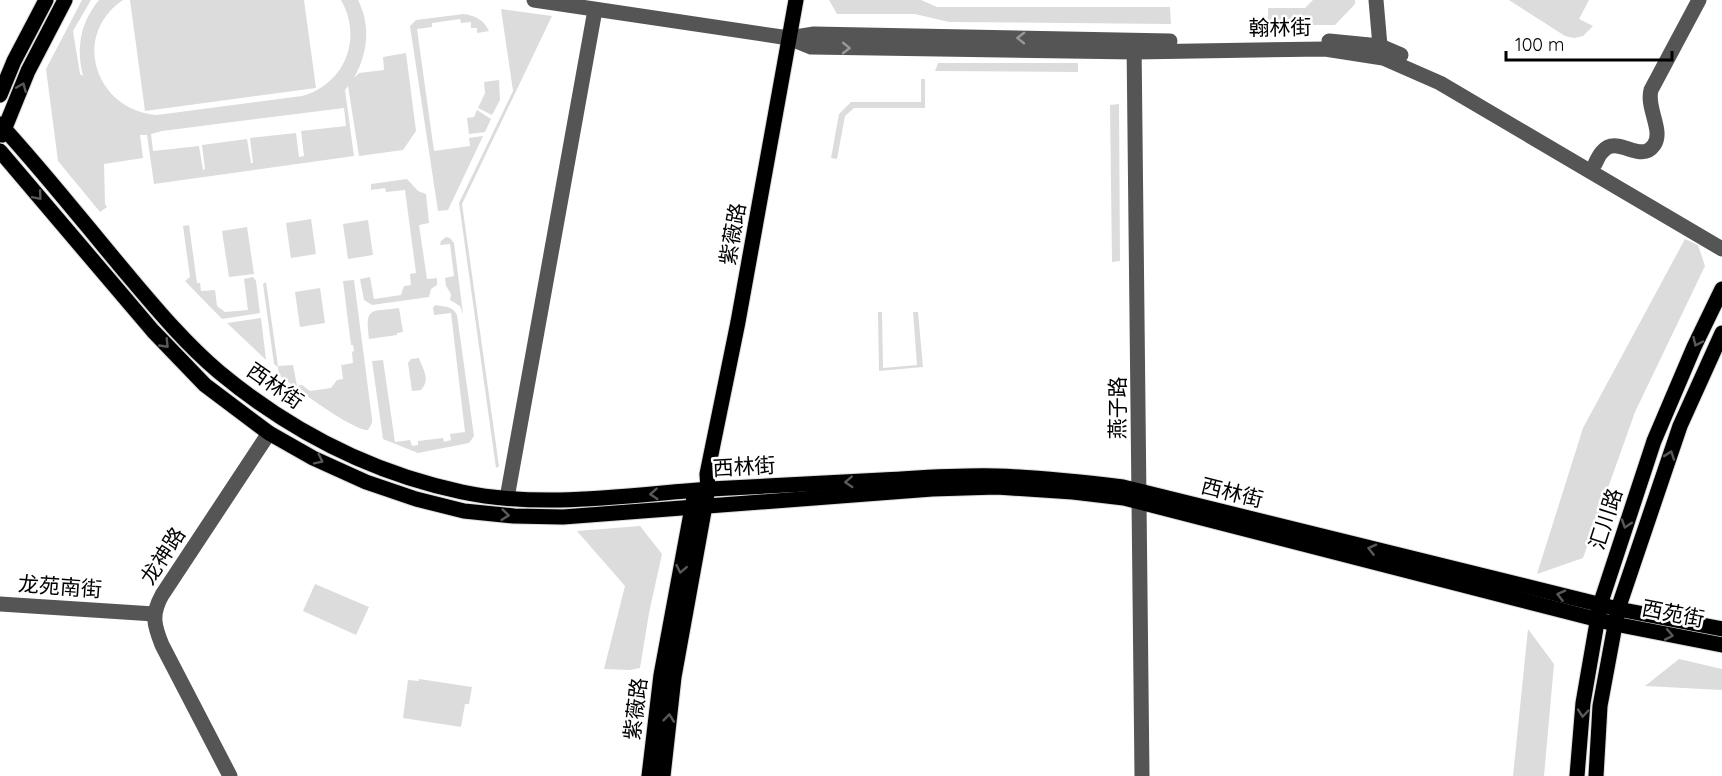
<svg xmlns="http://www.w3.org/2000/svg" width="1722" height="776" font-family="Quicksand,'Noto Sans SC',sans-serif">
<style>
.green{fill:#dcdcdc;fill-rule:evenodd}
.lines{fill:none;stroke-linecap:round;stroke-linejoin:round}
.major-casing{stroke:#dbdbdb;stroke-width:17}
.minor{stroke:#555;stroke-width:15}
.major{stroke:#000;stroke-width:15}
.oneway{stroke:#999}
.oneway2{stroke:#595959}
.labels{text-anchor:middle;stroke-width:5;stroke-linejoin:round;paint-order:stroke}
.street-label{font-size:21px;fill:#000;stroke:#fff}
</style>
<rect width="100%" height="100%" fill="#fff"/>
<g class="green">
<path d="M82,0h9l-18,31 7,43 3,2c-7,-28 -3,-53 16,-76h24c-53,36 -27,111 34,115l145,-19c43,-12 61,-58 39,-96h17c13,26 10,53 -4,78l5,-5 25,-3 -1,-13 23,-4 10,78 -13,19 -44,6 -11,-70 -3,4 9,66 -200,28 -7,-49h-7l3,23 -39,6 1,40 2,3 -7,5 -42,-51 -12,-92zM344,108l2,18 -45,5 3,25 -5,1 -3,-24 -46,5 3,25h-2l-4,-24 -45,6 3,24 -2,1 -4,-24 -46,5 -2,-17 11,-3z"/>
<path d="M130,0h174l12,88 -171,23z"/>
<path d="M829,0h92l16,7h233l1,17 -222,-2 -34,-8h-78z"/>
<path d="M1313,0h42v4l-20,21h-67v-17h37z"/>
<path d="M1509,0h80l-10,19 14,7 -10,10 -9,2 -9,-2z"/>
<path d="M501,9l51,7 -90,188 37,262 -3,2 -37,-265 54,-112z"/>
<path d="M464,14c12,2 20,6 25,17l-12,2v-5h-6v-6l-10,1 -1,-4 -28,4v4l-15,2 17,122 36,-5 -1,-8 14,-2 -35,74 -10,1 -28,-185 6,-6z"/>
<path d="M938,63h140v9l-143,-1z"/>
<path d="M921,79h4v29h-71l-9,8 -8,43 -6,-1 8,-44 12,-12h70z"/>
<path d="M499,80l1,20 -8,15 -14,-7 7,-15 -1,-11z"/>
<path d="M1119,104l1,157 -8,1 -2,-157z"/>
<path d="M477,110l14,9 -6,13 -16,2 -2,-16 7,-1z"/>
<path d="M407,179l11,12 8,3 3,29 -10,2 8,54 10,-1v7l-6,4 -2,8 -57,8 -8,-5 -4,-21 10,-2 4,22 27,-4 3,-9 7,-1 -1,-11 6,-1 -11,-83 -19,2 -1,-4 -14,2v-6z"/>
<path d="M311,219l5,35 -25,4 -5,-35z"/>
<path d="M368,220l5,35 -25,4 -5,-35z"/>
<path d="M189,225l8,58h3l1,8 14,-1 2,16 8,6 23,-2 -4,-31 9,-2 3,4 4,32 -38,6 -37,-38 5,-4 -7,-51z"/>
<path d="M247,227l7,47 -25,3 -7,-46z"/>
<path d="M446,237l4,1 4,5 9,71 -3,-8 -10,-6 1,-6 -5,-8 -1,-8 9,-2 -4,-32 -10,1 1,-4z"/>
<path d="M1685,239l13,6 7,21 -70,146 -52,146 -46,16 46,-146z"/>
<path d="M354,280l18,139v4l-4,7c-17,0 -73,-43 -89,-55l-1,-8 -4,-3 -11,-80 3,-2 12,84 15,-1 4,21 5,-1 8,6 21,-3 6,-8 6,-1 -2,-16 1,2 11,-2 -1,-11 2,-1 -1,-6h-2l-8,-64z"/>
<path d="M320,288l5,35 -25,4 -5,-35z"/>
<path d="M435,305c9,2 17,0 22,10l17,121 -5,7 -51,10 -35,-14 -11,-78 11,-1 12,82 15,-2 2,6 6,-1v-4l25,-3 1,4 7,-2 -1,-6 15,-2 -14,-119 -17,2 -1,-7z"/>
<path d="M399,308l4,24 -6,1v2l-28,4c-4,-33 1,-27 30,-31z"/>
<path d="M878,312h4l1,56 34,-3 -4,-53h5l5,55 -44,4z"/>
<path d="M261,318l5,42 -39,-37z"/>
<path d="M419,358c4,12 12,21 2,32l-9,1 -4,-28 3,-4z"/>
<path d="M640,526l22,28 -13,59 -9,55 -10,2 -26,-1 21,-83 -48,-55z"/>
<path d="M315,584l54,23 -13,28 -53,-24z"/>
<path d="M1528,629l26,35 -10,112h-31z"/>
<path d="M1679,659l43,10v21l-77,-4z"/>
<path d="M419,679l53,8 -3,17h-4l-4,23 -58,-9 5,-38 11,1z"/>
</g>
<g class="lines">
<defs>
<g id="major">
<path d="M0,95l14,-34 32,-61"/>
<path d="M0,124c46,50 88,104 132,156 27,32 55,65 87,92 71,59 153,101 243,120 81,17 166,3 248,-3 57,-3 114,-6 172,-9 38,-2 76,-5 114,-4 42,1 85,6 127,11l495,122 104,20"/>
<path d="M2,135l26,-64 37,-71"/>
<path d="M0,151l153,180 52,54 64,48 44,25 53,24 50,17 48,12 50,5 49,1 369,-28 65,-2 76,5 51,6 491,126 107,21"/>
<path d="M649,776l12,-101 33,-178"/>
<path d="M663,776l11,-99 34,-188 -1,-15 31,-152 58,-322"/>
<path d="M1577,776l6,-73 17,-98 54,-164 40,-94 28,-58"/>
<path d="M1596,776l4,-70 18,-97 62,-183 42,-93"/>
</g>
</defs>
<use href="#major" class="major-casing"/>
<g class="minor">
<path d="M534,0l255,38 22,9 324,5 190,-3 58,9 57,25 282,166"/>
<path d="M1376,0l4,46 -3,8"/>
<path d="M789,38l25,-4 356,7"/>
<path d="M1134,41l8,735"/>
<path d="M1329,41l51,5 21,9"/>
<path d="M1595,164c2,-4 4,-9 7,-12 15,-19 38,13 52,-7 10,-14 -8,-37 -3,-55l48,-90"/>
<path d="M507,498l88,-488"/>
<path d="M0,604l154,10"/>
<path d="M230,776l-68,-131c-8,-20 -11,-30 0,-50l107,-162"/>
</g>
<use href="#major" class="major"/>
</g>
<defs><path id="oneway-chevron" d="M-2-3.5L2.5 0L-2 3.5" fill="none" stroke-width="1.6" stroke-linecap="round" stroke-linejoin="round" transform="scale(1.5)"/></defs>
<g class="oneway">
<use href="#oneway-chevron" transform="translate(1021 38) rotate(-179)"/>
<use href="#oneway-chevron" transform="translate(846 48) rotate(1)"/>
</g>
<g class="oneway2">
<use href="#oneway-chevron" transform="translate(22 87) rotate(-67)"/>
<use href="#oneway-chevron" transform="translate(38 196) rotate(50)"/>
<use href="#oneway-chevron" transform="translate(1697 342) rotate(115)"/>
<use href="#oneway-chevron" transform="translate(165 344) rotate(46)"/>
<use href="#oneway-chevron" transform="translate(1670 455) rotate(-71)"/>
<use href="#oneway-chevron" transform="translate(319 460) rotate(26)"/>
<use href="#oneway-chevron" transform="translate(849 482) rotate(177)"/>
<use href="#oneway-chevron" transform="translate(654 494) rotate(176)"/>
<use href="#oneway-chevron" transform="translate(505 515) rotate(6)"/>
<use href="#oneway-chevron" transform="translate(1626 524) rotate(108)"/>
<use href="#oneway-chevron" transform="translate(1372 549) rotate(-166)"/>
<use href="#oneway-chevron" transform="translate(681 569) rotate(101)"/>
<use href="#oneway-chevron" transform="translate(1561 595) rotate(-166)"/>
<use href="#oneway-chevron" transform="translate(1669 635) rotate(11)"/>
<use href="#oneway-chevron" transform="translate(1583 713) rotate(95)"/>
<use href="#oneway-chevron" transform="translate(669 718) rotate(-84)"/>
</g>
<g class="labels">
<g class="street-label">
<text transform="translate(1280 28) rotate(-1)" y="7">翰林街</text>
<text transform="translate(733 234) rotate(-80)" y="7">紫薇路</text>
<text transform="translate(275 386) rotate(35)" y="7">西林街</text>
<text transform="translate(1118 408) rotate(-90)" y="7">燕子路</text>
<text transform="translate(744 467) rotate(-3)" y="7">西林街</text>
<text transform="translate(1232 493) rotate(14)" y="7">西林街</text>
<text transform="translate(1606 519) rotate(-72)" y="7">汇川路</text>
<text transform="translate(163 556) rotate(-57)" y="7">龙神路</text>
<text transform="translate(60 587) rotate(4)" y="7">龙苑南街</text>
<text transform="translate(1673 614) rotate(11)" y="7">西苑街</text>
<text transform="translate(636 709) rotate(-83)" y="7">紫薇路</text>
</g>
</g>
<path d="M1506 51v9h166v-9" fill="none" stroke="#000000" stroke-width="3"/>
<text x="1515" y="51" font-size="18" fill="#000000" stroke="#ffffff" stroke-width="4.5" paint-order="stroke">100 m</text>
</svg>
